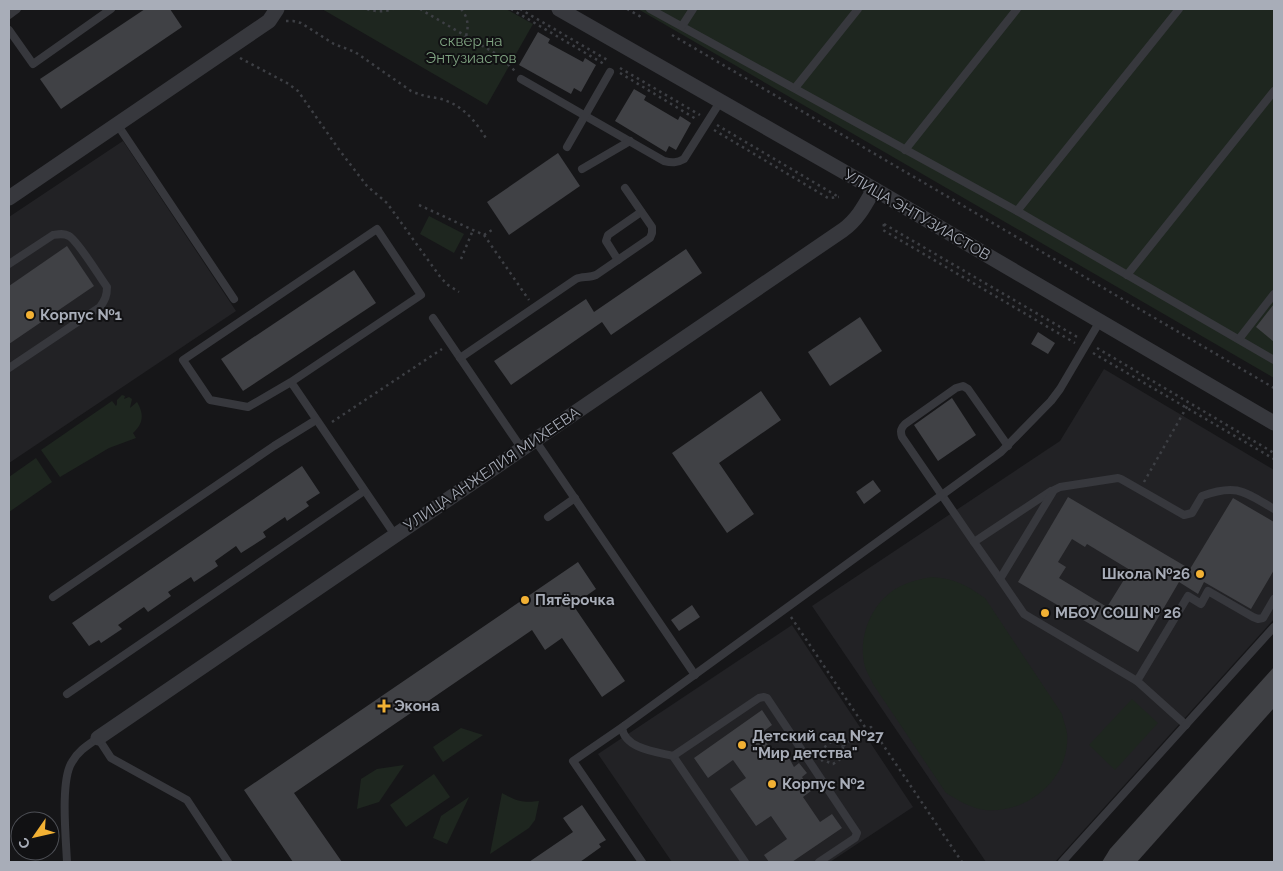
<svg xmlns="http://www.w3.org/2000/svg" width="1283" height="871" font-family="Raleway,sans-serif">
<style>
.built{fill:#222225}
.green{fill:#1e261f}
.building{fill:#404145;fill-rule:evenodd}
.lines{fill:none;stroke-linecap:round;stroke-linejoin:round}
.path{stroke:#3d3f44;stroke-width:2.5;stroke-dasharray:2.5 4;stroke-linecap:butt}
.service{stroke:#37383d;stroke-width:8}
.minor{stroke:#37383d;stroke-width:15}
.poi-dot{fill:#f2b134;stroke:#111113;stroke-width:2}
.labels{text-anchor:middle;stroke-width:4;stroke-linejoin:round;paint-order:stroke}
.park-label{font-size:15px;fill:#7fa381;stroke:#111113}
.street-label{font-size:15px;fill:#a8adb8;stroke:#111113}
.poi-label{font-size:15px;font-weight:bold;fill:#a8adb8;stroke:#111113;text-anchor:start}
</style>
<rect width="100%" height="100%" fill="#161618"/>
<g class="built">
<path d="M123,141l113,170 -227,152v-246z"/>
<path d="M1104,369l170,101v149l-219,243h-69l-174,-256 248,-165z"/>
<path d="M792,625l121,182 -83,55h-158l-74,-108z"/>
</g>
<g class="green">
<path d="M322,9h184l27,15 -46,81z"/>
<path d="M638,9h636v369z"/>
<path d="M429,216l35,18 -10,19 -34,-19z"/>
<path d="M122,395l3,1 -1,3 5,-2 3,2 -2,9 7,-6c7,12 7,21 -4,31l3,5 -27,10 -49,29 -19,-27 71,-49 4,5 1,-2v-4z"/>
<path d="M36,458l16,24 -43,30v-35z"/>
<path d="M932,577c24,2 34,8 53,21l77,116c1,6 4,12 5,19 4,45 -39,81 -82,77 -15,-2 -27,-10 -39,-17l-73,-109c-2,-5 -6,-11 -8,-17 -8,-30 7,-66 34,-80 11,-6 22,-8 33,-10z"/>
<path d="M1132,699l26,24 -43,47 -26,-25z"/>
<path d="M461,728l22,7 -40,27 -10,-15z"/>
<path d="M404,765l-25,37 -22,7 4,-30 16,-10z"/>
<path d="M434,774l16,23 -44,30 -16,-22z"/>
<path d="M502,793c14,8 21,10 37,8l-4,19 -6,8 -39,26z"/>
<path d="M469,797l-22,47 -14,-6 8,-22z"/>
</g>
<g class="building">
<path d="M145,9h25l12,18 -121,82 -21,-30z"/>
<path d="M538,32l12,7 -2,4 35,19 2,-4 11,7 -15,27 -7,-4 -3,6 -52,-29z"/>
<path d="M634,89l12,7 -2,4 34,20 2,-4 11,7 -15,27 -7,-4 -3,6 -51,-31z"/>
<path d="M558,153l22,33 -71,49 -22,-33z"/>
<path d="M67,246l27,40 -85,58v-58z"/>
<path d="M686,249l16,24 -91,62 -9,-13 -91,63 -17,-24 92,-62 8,13z"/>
<path d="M354,270l22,33 -133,88 -22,-32z"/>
<path d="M1274,304v38l-18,-15z"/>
<path d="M860,317l22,34 -52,35 -22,-34z"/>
<path d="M1038,332l17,11 -7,11 -17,-10z"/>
<path d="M761,391l20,29 -62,43 35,51 -27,19 -55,-80z"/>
<path d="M952,398l24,37 -38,26 -24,-36z"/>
<path d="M302,466l18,27 -14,9 3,4 -22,15 -2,-4 -22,15 3,5 -25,16 -5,-7 -21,15 3,5 -24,16 -3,-5 -23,15 3,4 -23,16 -4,-5 -26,18 4,4 -21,14 -2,-3 -10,6 -17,-23z"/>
<path d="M873,480l8,11 -17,13 -8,-12z"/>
<path d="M1068,497l122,72 43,-71 41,24v48l-23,39 -47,-27 -6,12 -19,-12 -41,70 -120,-70zM1072,539l13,8 2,-3 43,26 -23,37 -48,-29 7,-11 -8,-5z"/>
<path d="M578,562l18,27 -23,16 52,76 -23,16 -40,-59 -17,12 -13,-20 -238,163 48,69h-49l-49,-72z"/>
<path d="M692,605l8,12 -21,14 -8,-11z"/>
<path d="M1274,667v41l-137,154h-35l8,-13z"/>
<path d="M762,710l10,15 -12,9 20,28 8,-6 6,11 5,-4 8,10 -5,4 9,14 -8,6 17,25 12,-8 10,14 -50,34h-23l-5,-7 23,-16 -16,-23 -15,10 -26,-37 16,-11 -13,-18 -25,18 -14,-20z"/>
<path d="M582,805l24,35 -7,4 2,3 -21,15h-51l44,-30 -10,-14z"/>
</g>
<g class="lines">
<g class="path">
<path d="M367,9c9,3 17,3 26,0"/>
<path d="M420,9l78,46 17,16"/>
<path d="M461,9c7,8 8,17 5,27"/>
<path d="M511,9l93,55"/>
<path d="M520,9l89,52"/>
<path d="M627,9l16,9"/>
<path d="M286,21h7l8,2 33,21 21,8 56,39c9,4 17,6 26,7 24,5 39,23 50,42"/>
<path d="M672,35l602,353"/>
<path d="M240,58l47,25 11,8 42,60 27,35 20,17 54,75 7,7 11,7"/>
<path d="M620,68l80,47"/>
<path d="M620,73l76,46"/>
<path d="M717,125l120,71"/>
<path d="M714,130l114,68 11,-1"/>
<path d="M419,205l65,30 45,65"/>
<path d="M884,224l-1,6 192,113"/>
<path d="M884,224l195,114"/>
<path d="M484,235l8,-5"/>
<path d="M461,259l12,-29"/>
<path d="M1097,348l177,105"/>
<path d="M1093,353l181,106"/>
<path d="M332,422l110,-73"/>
<path d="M1144,482l45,-79"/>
<path d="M791,617l76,113"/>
<path d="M843,746l28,-19 91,135"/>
<path d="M822,759v-10l9,-7 12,4"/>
<path d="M821,761l2,-1 10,4 9,-6 1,-12"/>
</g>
<g class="service">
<path d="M650,9l367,202 257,149"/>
<path d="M9,15l8,-6"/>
<path d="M682,26l11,-17"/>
<path d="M9,30l24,34 78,-55"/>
<path d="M521,79l143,82c8,2 13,2 20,-2l36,-57"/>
<path d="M795,88l63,-79"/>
<path d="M117,124l117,175"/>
<path d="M567,147l43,-75"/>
<path d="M905,150l112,-141"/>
<path d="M582,169l48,-28"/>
<path d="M1017,211l162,-202"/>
<path d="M618,260l-12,-19 2,-6 33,-23"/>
<path d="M9,264l44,-29c6,-1 11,-2 16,1 9,5 30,40 38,51 0,9 -2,13 -7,20l-91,61"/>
<path d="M1127,275l147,-184"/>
<path d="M433,318l89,131"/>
<path d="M1239,339l35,-45"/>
<path d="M460,358l116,-79c6,-3 13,-1 20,-4l54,-37 2,-5v-6l-27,-39"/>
<path d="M291,382l-43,25 -38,-7 -27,-40 194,-131 44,66 -130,87 104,153"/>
<path d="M535,440l160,235"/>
<path d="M548,517l27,-19"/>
<path d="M974,542l-72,-105c-2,-6 -1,-9 3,-13l51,-36 7,-2 5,3 40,57"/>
<path d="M1000,579l-26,-37 77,-51"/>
<path d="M53,597l221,-151 42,-26"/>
<path d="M1137,681l51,-85 13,8 7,-13 45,26 5,2 5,-1 11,-19"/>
<path d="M67,694l297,-203"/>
<path d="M1186,725l-49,-44 -113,-67 -24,-35 54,-89 6,-3 58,-9 3,1 63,36 8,-2 10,-17c35,-13 43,-4 72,13"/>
<path d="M624,726l-2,2c3,21 35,24 51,28l72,106"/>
<path d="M673,756l86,-58 5,-1 3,1 90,135 -2,5 -36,24"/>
<path d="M67,862c-1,-23 -7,-82 5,-100 6,-11 16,-17 26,-24l13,20 76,42 41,62"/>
<path d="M642,862l-69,-101 51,-35 377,-274 50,-51 9,-12 40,-68"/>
<path d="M1062,862l212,-235"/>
</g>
<g class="minor">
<path d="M559,9l315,180 400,234"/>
<path d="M9,198l260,-177 8,-12"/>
<path d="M98,738l745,-508c15,-11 22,-25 31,-41"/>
</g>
</g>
<g class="poi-dot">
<circle cx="30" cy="315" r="5"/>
<circle cx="1200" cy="574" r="5"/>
<circle cx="525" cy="600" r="5"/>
<circle cx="1045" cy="613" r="5"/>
<path d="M381.5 698.5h5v5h5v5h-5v5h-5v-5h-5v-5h5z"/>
<circle cx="742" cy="745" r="5"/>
<circle cx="772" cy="784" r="5"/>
</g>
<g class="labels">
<g class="park-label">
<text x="471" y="46">сквер на<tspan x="471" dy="17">Энтузиастов</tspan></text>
</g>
<g class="street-label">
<text transform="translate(917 215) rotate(30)" y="5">УЛИЦА ЭНТУЗИАСТОВ</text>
<text transform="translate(492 469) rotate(-34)" y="5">УЛИЦА АНЖЕЛИЯ МИХЕЕВА</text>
</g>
<g class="poi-label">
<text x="40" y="320">Корпус №1</text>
<text x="1190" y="579" text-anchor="end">Школа №26</text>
<text x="535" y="605">Пятёрочка</text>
<text x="1055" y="618">МБОУ СОШ № 26</text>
<text x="394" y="711">Экона</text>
<text x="752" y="741">Детский сад №27<tspan x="752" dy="17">"Мир детства"</tspan></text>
<text x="782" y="789">Корпус №2</text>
</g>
</g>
<rect width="1283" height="871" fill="none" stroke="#a8adb8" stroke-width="20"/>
<g transform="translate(35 836) rotate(236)"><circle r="24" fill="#111113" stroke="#4d4f55"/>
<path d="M0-4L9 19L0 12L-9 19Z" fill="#f2b134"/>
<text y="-8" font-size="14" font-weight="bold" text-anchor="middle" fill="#a8adb8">С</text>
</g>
</svg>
